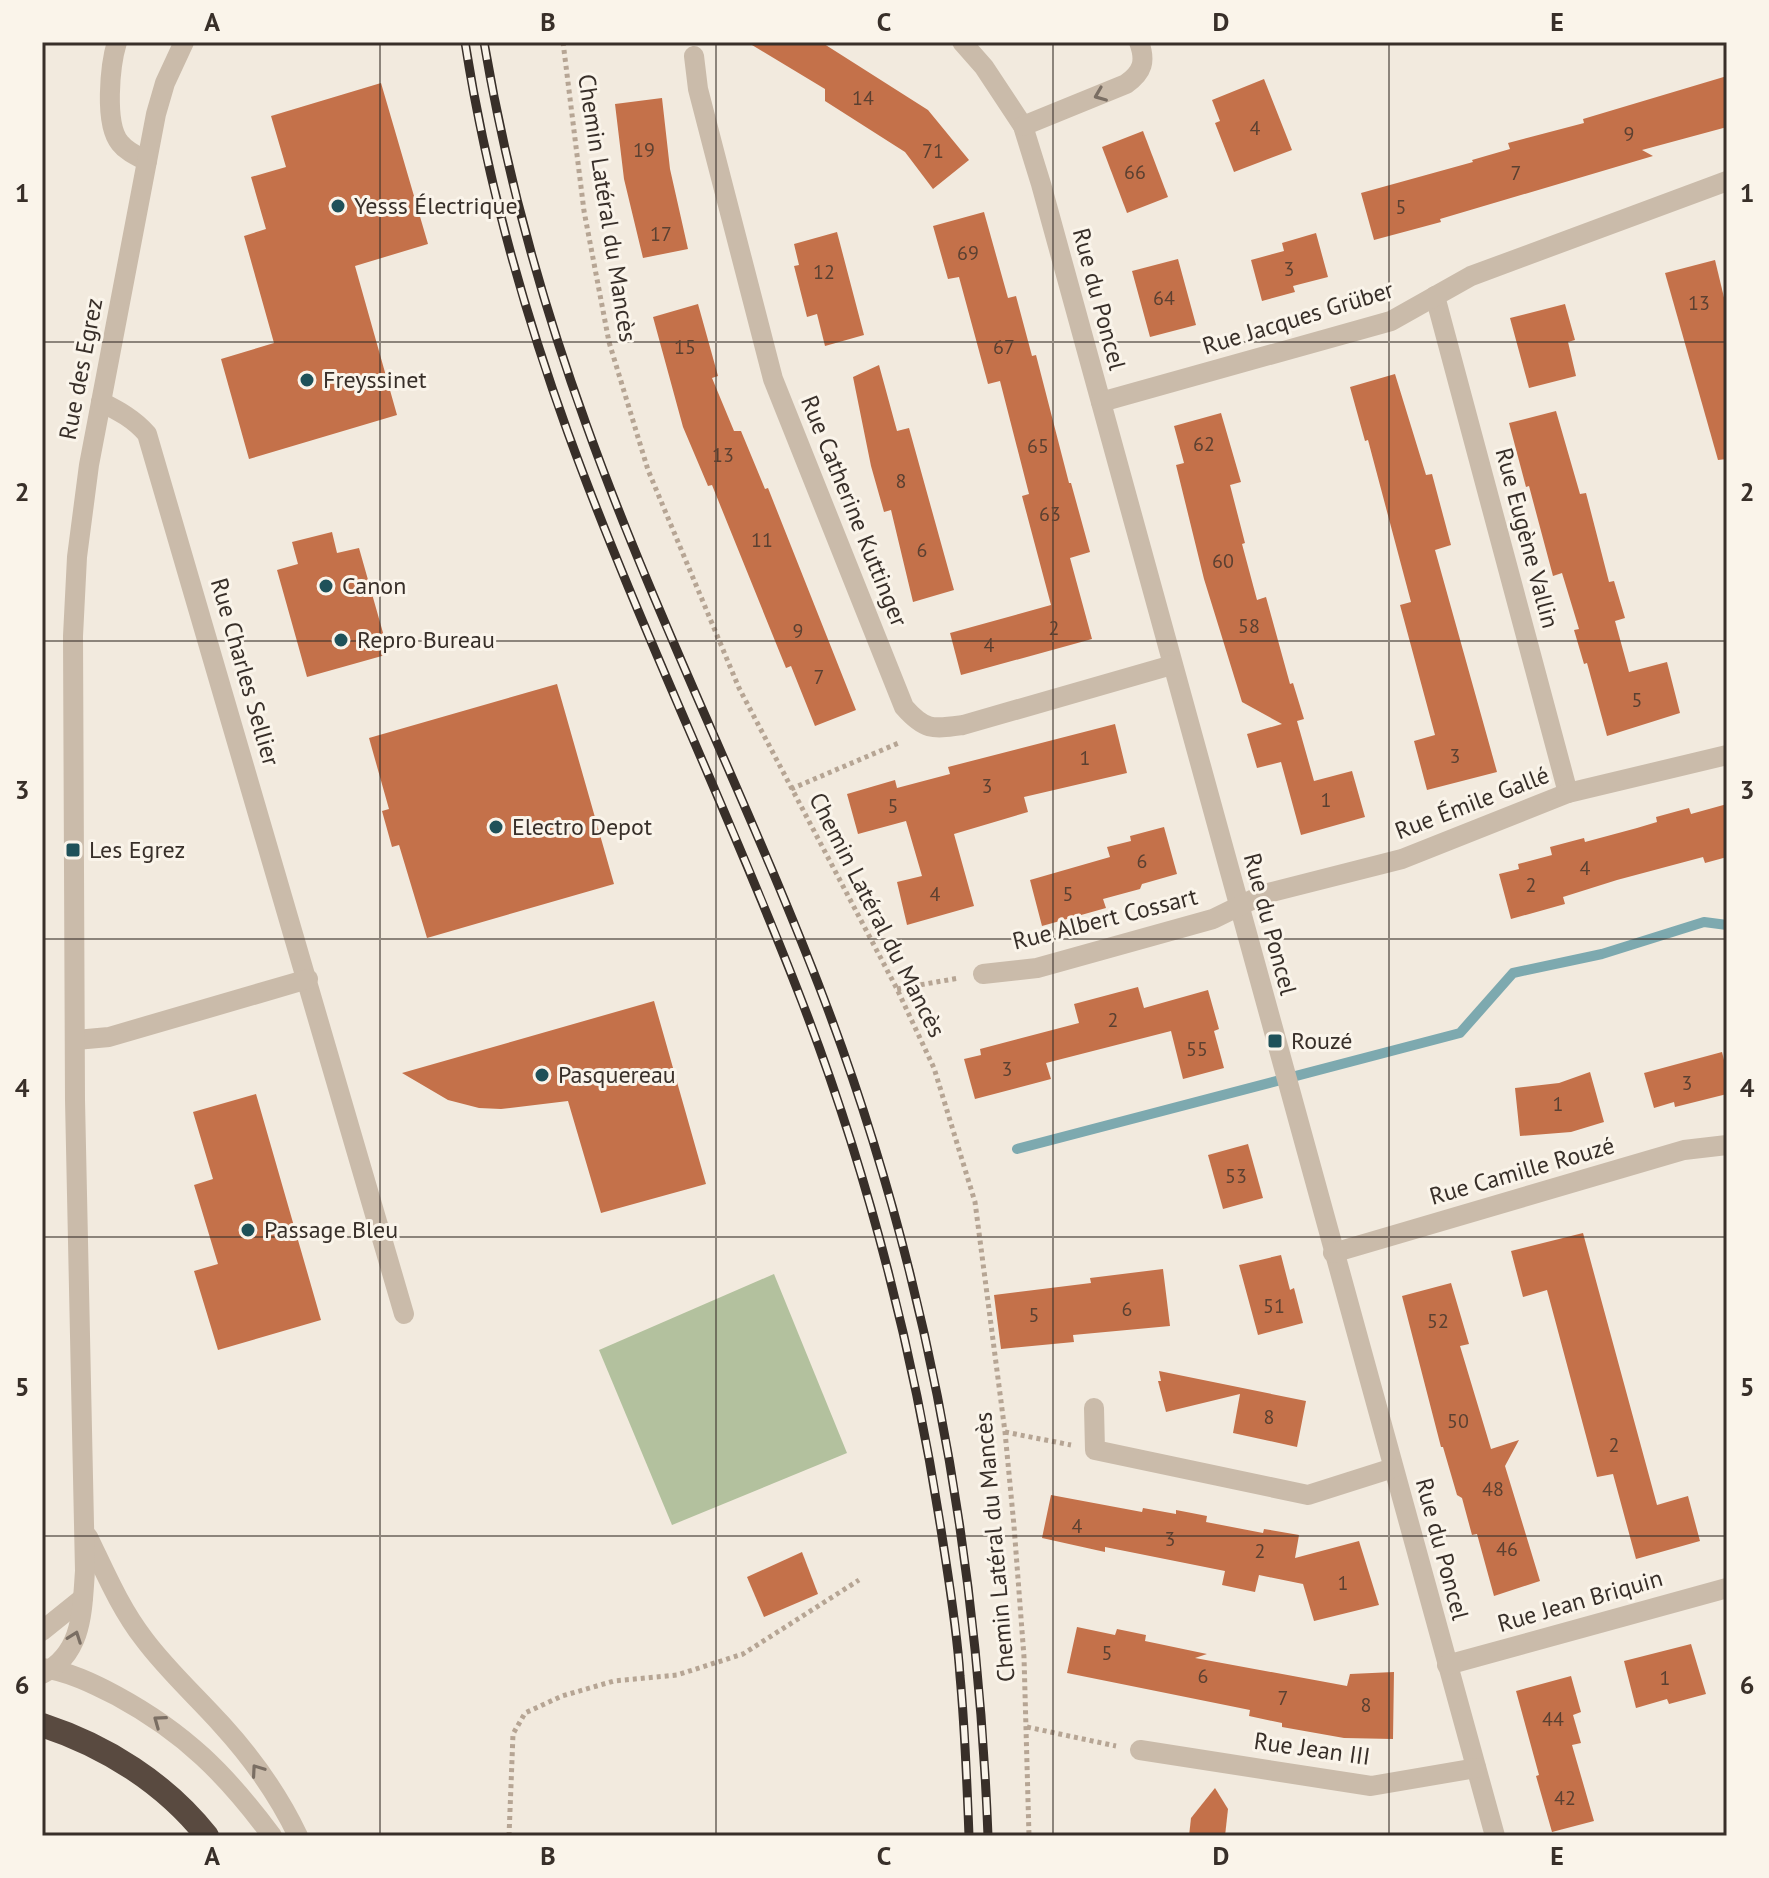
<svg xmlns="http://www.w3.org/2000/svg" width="1769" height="1878" font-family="'PT Sans',sans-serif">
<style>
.green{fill:#b3c19e}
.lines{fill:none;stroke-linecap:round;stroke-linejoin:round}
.stream{stroke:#7da9af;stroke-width:10}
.building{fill:#c4714a}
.path{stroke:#b6a594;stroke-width:5;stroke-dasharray:4 4;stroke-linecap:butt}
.minor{stroke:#cabbaa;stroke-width:20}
.highway{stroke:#594a40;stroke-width:24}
.rail-casing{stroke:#382f29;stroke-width:9}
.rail{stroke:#faf4ea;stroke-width:6;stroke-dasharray:18;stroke-linecap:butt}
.oneway{stroke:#7a6e63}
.grid{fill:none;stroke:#382f29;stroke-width:2;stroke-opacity:0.55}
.poi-dot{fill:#1f5159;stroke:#faf4ea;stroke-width:3}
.labels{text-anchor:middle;stroke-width:6;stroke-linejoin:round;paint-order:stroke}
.number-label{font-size:20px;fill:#5b4031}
.poi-label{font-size:24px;fill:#382f29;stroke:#faf4ea;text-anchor:start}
.street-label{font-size:24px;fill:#382f29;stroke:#faf4ea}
.neatline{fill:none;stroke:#382f29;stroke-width:3}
.grid-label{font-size:26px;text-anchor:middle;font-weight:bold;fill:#382f29}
</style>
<rect width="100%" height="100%" fill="#f2eade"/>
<path class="green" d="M774,1274l73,179 -175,72 -73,-175z"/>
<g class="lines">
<path class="stream" d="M1017,1149l443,-116 53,-60 89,-19 102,-32 23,3"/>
</g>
<g class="building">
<path d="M747,42h74l107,68 41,50 -36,29 -28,-37 -80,-51v-12z"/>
<path d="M1727,76v51l-85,23 11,6 -213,63 1,3 -67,18 -13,-47 112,-31 -1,-2 38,-11 -2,-6 76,-20 -1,-4z"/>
<path d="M1264,79l28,71 -58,22 -19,-49 5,-2 -8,-21z"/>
<path d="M381,83l47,161 -73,22 42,149 -148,44 -28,-100 53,-16 -30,-107 22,-7 -15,-52 35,-10 -15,-51z"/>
<path d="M662,98l8,71 18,80 -45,9 -19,-79 -9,-75z"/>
<path d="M1143,131l25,66 -41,16 -25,-66z"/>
<path d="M984,212l24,86 8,-2 16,60 4,-1 33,128h2l19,69 -20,6 22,81 -131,36 -11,-42 101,-28 -29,-109 7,-2 -29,-113 -12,3 -29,-107 -11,2 -15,-53z"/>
<path d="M837,232l27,103 -39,11 -8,-32 -10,3 -13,-51 5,-1 -5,-21z"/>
<path d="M1316,233l12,44 -35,9 2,6 -33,9 -11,-41 33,-9 -2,-8z"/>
<path d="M1178,259l18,66 -46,12 -18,-66z"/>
<path d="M1715,260l12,50v149l-9,1 -53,-187z"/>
<path d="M698,304l20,72 -6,2 22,53h7l24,58 3,-1 88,222 -41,16 -24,-60 -5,2 -74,-183 -4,1 -25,-59 -30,-110z"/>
<path d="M1565,304l10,36 -7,2 8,34 -47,12 -19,-70z"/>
<path d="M879,365l18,66 12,-3 45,162 -41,12 -22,-92 -7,2 -13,-46 -18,-89z"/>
<path d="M1395,374l31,101 6,-1 19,71 -16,5 62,222 -70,18 -13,-49 21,-6 -35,-130 11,-3 -43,-162 -3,1 -15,-54z"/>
<path d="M1556,411l24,83 6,-1 23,89 5,-1 11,37 -10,3 14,51 38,-10 13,51 -73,23 -20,-73 -3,1 -10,-34 5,-1 -17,-56 -9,3 -24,-90 -3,1 -17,-64z"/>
<path d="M1221,413l20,69 -11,3 15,58 -3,1 15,56 9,-3 24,87 3,-1 11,36 -7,2 17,60 38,-10 13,46 -64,18 -20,-73 -24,6 -10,-34 35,-10 -40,-22 -38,-123 -28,-114 8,-2 -10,-37z"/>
<path d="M332,532l5,21 22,-5 30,106 -82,23 -30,-107 21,-6 -6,-22z"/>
<path d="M557,684l57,200 -187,54 -28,-93 -7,2 -10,-36 7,-2 -20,-71z"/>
<path d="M1115,724l12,49 -103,24 4,15 -74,22 20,72 -67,19 -10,-43 25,-6 -16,-55 -48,13 -11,-40 48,-14 2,8 53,-14 -2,-7z"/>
<path d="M1727,804v53l-22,6 -2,-6 -86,23 -54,17 2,7 -54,15 -12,-45 20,-5 -1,-5 34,-9 -2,-8 34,-9 1,4 52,-14 20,-6 -1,-5 33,-9 2,6z"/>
<path d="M1164,827l13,47 -35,10 -2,5 -37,10 3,9 -64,18 -12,-46 80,-23 -3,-10 24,-6 -1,-5z"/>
<path d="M1138,987l6,21 64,-18 11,39 -5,2 10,37 -41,11 -12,-48 -125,32 5,16 -76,20 -11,-40 17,-4 -1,-6 99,-26 -5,-19z"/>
<path d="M654,1001l52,183 -105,29 -33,-112 -67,8 -22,-1 -31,-8 -46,-27z"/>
<path d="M1722,1052l5,20v22l-52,13 -1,-5 -20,6 -10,-35z"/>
<path d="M1590,1072l14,50 -33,10 -51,4 -5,-48 44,-5z"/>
<path d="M256,1094l65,226 -103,30 -24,-79 24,-7 -24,-79 19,-6 -20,-67z"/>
<path d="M1248,1144l15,54 -40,11 -15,-54z"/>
<path d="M1583,1233l74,272 31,-9 12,45 -64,18 -23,-85 -16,3 -50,-187 -24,7 -12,-46z"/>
<path d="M1281,1255l9,35 4,-2 9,35 -45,12 -19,-70z"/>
<path d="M1163,1269l7,57 -97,9 1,7 -73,7 -7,-54 97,-12 -1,-5z"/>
<path d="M1451,1283l18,61 -9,2 31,103 28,-9 -14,26 35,115 -46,15 -17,-62 -5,1 -10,-37 -5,-3 -14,-48h-2l-39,-151z"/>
<path d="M1159,1371l147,30 -9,46 -64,-14 7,-39 -74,18 -8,-31h3z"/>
<path d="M1051,1495l91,17 1,-4 33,6v-4l31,6 -1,6 57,11 1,-4 35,6 -4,23 64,-17 20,64 -65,16 -11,-37 -44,-9 -4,17 -33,-7 3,-14 -120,-24v5l-63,-14z"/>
<path d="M802,1552l16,42 -54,23 -17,-40z"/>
<path d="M1077,1627l38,8 2,-6 29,6 -1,6 62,13 -12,4 152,28 3,-12 44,-2 -1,67 -49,-1 -62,-11v-4l-33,-7 1,-6 -183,-37z"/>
<path d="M1691,1644l15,50 -37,10 -2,-5 -31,9 -12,-47z"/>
<path d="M1571,1676l10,36 -8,3 8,28 -9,2 22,76 -42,11 -16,-56 3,-1 -23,-84z"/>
<path d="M1215,1788l13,21 -3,27h-36l2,-18z"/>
</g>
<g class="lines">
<g class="path">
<path d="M563,42l21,169 25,131 39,128 91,218 158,301 37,79 41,134 30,230 9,94 10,131 5,179"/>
<path d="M791,789l110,-47"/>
<path d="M897,989l62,-11"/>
<path d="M1005,1432l66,13"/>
<path d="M1027,1727l89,19"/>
<path d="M509,1836l4,-102 12,-21 37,-17 52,-15 63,-6 66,-21 116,-74"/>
</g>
<g class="minor">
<path d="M117,42c-7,23 -13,82 3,101 7,9 17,13 27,18"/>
<path d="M962,42l22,25 39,59 18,58 454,1652"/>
<path d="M694,56l4,33 75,290 131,328c21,24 29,22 59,18l209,-60"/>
<path d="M1023,126l103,-42c17,-12 20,-23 13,-42"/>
<path d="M1435,296l133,497"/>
<path d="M101,402c18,9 33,17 46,32l257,880"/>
<path d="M1101,402l290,-81 80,-45 256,-95"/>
<path d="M983,974l54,-6 176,-49 51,-25 138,-35 166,-66 159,-38"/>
<path d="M76,1040l33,-3 199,-58"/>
<path d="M1333,1253l351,-103 43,-5"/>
<path d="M1094,1408l1,42 213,45 85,-27"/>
<path d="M88,1537c17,35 32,71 56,102 23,31 52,57 78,86 30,33 57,71 76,111"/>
<path d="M42,1631l41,-33"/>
<path d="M1447,1665l280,-77"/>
<path d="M42,1668c26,3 52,16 75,28 68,37 109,78 155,140"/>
<path d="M42,1674c41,-20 40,-63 43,-103l-10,-471 -2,-464 4,-79 12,-92 67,-351 9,-31 19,-41"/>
<path d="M1140,1750l231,36 105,-18"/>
</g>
<path class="highway" d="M42,1725c64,21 123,58 165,111"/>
<defs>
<g id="rail">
<path d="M465,42c21,134 57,264 103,391 70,192 160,376 233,566 67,173 113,354 141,537 7,46 15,93 18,140 5,53 7,107 9,160"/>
<path d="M484,42c22,130 57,258 102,382 70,195 164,381 238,575 102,268 153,551 164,837"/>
</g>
</defs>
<use href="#rail" class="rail-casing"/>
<use href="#rail" class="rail"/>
</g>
<defs><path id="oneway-chevron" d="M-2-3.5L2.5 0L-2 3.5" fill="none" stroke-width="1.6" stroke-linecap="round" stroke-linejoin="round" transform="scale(2)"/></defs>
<g class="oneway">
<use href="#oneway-chevron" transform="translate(1100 95) rotate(158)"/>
<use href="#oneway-chevron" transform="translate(75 1637) rotate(-70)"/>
<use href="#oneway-chevron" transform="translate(159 1721) rotate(-144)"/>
<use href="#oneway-chevron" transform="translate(257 1770) rotate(-125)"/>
</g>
<path class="grid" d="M380,42v1794M716,42v1794M1053,42v1794M1389,42v1794M42,342h1685M42,641h1685M42,939h1685M42,1237h1685M42,1536h1685"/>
<g class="poi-dot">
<circle cx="338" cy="206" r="8"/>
<circle cx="307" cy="380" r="8"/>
<circle cx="326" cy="586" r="8"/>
<circle cx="341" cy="640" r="8"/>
<circle cx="496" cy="827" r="8"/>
<rect x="65" y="842" width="16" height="16" rx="4"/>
<rect x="1267" y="1033" width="16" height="16" rx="4"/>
<circle cx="542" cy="1075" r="8"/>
<circle cx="248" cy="1230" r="8"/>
</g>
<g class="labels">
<g class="number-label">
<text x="863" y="105">14</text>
<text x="1255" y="135">4</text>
<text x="1629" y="141">9</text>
<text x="644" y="157">19</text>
<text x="933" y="158">71</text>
<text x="1135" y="179">66</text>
<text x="1516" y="180">7</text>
<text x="1401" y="214">5</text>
<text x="661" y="241">17</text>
<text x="968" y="260">69</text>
<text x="1289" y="276">3</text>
<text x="824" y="279">12</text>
<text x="1164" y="305">64</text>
<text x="1699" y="310">13</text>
<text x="685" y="354">15</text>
<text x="1004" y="354">67</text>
<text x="1204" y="451">62</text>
<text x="1038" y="453">65</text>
<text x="723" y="462">13</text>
<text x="901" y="488">8</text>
<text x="1050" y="521">63</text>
<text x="762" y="547">11</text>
<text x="922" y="557">6</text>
<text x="1223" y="568">60</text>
<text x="1249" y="633">58</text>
<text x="1054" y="635">2</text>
<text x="798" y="638">9</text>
<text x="989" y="652">4</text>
<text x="819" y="684">7</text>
<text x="1637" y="707">5</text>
<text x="1455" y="763">3</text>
<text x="1085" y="765">1</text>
<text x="987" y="793">3</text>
<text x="1326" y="807">1</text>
<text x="893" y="813">5</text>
<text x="1142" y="868">6</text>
<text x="1585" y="875">4</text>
<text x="1531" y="892">2</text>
<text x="935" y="901">4</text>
<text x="1068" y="901">5</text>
<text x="1113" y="1027">2</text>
<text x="1197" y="1056">55</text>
<text x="1007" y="1076">3</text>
<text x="1687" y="1090">3</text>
<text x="1558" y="1111">1</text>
<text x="1236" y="1183">53</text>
<text x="1274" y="1313">51</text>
<text x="1127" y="1316">6</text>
<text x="1034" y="1322">5</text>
<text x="1438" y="1328">52</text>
<text x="1269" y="1424">8</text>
<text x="1458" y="1428">50</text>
<text x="1614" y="1452">2</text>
<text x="1493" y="1496">48</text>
<text x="1077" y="1533">4</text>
<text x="1170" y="1546">3</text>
<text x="1507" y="1556">46</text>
<text x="1260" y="1558">2</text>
<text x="1343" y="1590">1</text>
<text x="1107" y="1660">5</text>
<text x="1203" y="1683">6</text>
<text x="1665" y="1685">1</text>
<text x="1283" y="1705">7</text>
<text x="1366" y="1712">8</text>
<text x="1553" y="1726">44</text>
<text x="1565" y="1805">42</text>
</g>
<g class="poi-label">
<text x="354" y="214">Yesss Électrique</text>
<text x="323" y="388">Freyssinet</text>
<text x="342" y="594">Canon</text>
<text x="357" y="648">Repro Bureau</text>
<text x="512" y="835">Electro Depot</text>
<text x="89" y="858">Les Egrez</text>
<text x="1291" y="1049">Rouzé</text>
<text x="558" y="1083">Pasquereau</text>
<text x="264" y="1238">Passage Bleu</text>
</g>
<g class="street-label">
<text transform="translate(607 208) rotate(81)" y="8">Chemin Latéral du Mancès</text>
<text transform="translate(1099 299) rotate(75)" y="8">Rue du Poncel</text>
<text transform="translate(1298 318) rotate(-17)" y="8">Rue Jacques Grüber</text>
<text transform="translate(81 369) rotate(-79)" y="8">Rue des Egrez</text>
<text transform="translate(854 511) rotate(68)" y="8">Rue Catherine Kuttinger</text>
<text transform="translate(1527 538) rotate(75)" y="8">Rue Eugène Vallin</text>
<text transform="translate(245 672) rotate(74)" y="8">Rue Charles Sellier</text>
<text transform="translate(1472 803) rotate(-21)" y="8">Rue Émile Gallé</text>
<text transform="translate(877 915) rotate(63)" y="8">Chemin Latéral du Mancès</text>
<text transform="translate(1105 919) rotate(-14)" y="8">Rue Albert Cossart</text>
<text transform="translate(1270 924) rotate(75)" y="8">Rue du Poncel</text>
<text transform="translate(1522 1171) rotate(-16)" y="8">Rue Camille Rouzé</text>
<text transform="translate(995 1547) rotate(-95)" y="8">Chemin Latéral du Mancès</text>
<text transform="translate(1442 1549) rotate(75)" y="8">Rue du Poncel</text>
<text transform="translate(1580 1601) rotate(-16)" y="8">Rue Jean Briquin</text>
<text transform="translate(1312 1749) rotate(8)" y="8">Rue Jean III</text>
</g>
</g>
<rect width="1769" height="1878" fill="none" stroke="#faf4ea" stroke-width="88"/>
<rect x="44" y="44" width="1681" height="1790" class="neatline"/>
<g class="grid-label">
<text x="212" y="31">A</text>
<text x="548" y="31">B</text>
<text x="884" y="31">C</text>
<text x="1221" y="31">D</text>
<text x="1557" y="31">E</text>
<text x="22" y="202">1</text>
<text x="1747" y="202">1</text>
<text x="22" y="501">2</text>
<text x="1747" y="501">2</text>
<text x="22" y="799">3</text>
<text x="1747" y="799">3</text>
<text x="22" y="1097">4</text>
<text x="1747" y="1097">4</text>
<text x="22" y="1396">5</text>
<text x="1747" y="1396">5</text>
<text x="22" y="1694">6</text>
<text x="1747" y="1694">6</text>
<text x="212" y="1865">A</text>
<text x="548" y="1865">B</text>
<text x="884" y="1865">C</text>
<text x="1221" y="1865">D</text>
<text x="1557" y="1865">E</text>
</g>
</svg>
